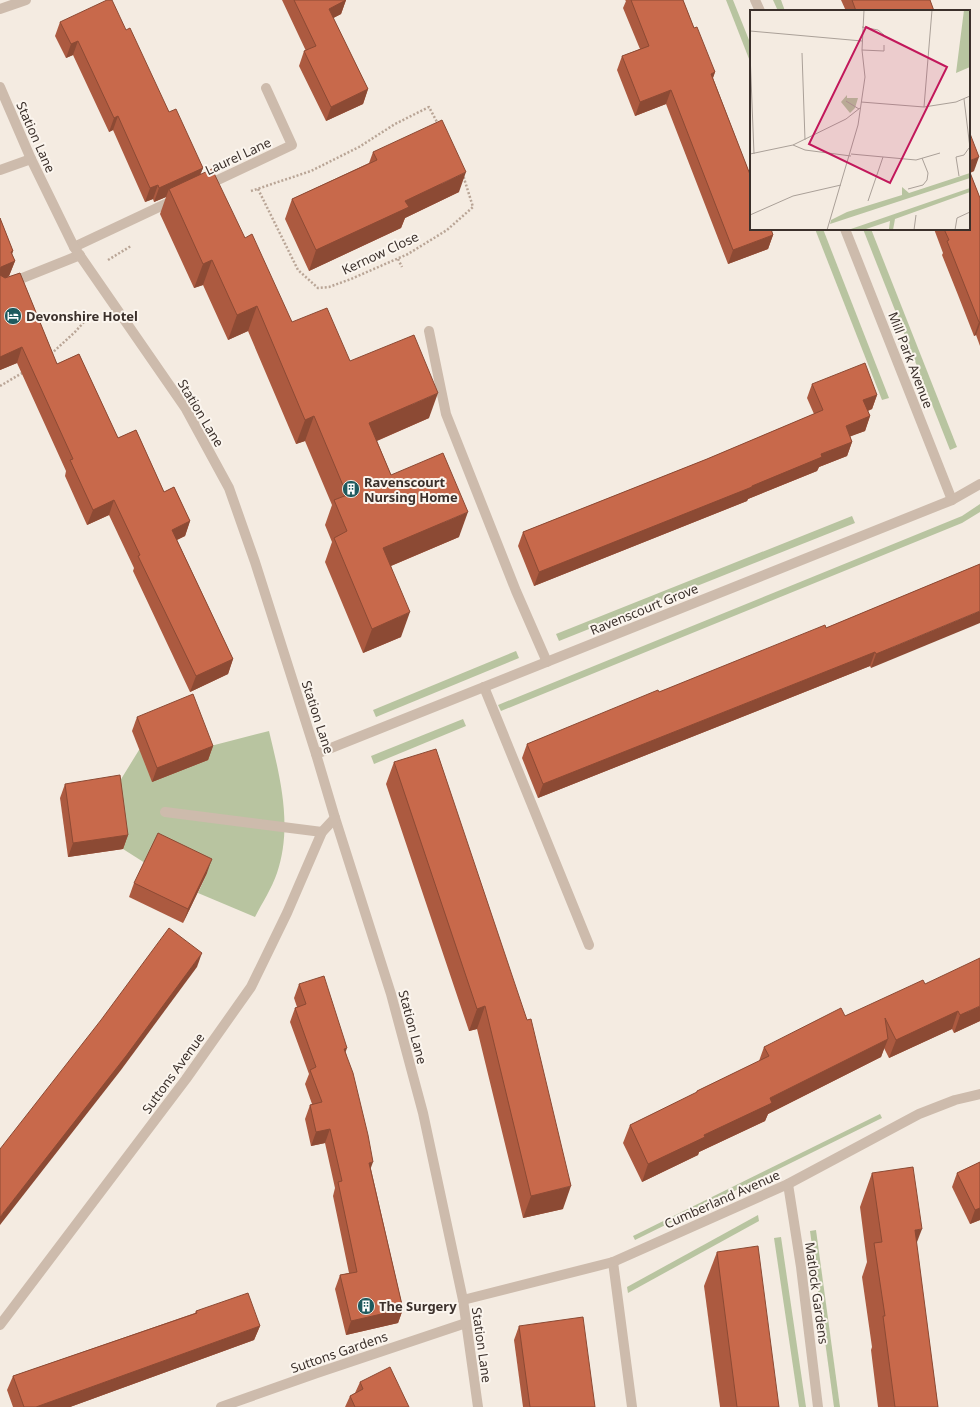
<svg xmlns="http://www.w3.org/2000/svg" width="980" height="1407" font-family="'Noto Sans',sans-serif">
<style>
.green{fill:#b8c4a0}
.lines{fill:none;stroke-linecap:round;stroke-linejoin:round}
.path{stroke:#b9a596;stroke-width:2.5;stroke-dasharray:2 2;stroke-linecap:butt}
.service{stroke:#cdbbac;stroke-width:10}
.minor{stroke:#cdbbac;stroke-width:10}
.tertiary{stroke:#cdbbac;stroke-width:10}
.wall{fill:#ac5a40}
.shaded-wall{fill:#8c4a34}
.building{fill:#c8694b;stroke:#8c4a34}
.labels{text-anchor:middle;stroke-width:4;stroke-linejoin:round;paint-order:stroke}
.street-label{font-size:13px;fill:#3b302b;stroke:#fbf5ee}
.poi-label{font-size:13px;font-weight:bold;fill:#3b302b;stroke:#fbf5ee;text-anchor:start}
.inset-road{fill:none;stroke:#aaa098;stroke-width:1}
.view{fill:#c2185b;fill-opacity:0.15;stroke:#c2185b;stroke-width:2}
.inset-edge{fill:none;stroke:#3b302b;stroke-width:2}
</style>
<rect width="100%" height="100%" fill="#f4ebe1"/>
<g class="green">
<path d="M726,0h7l18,45v19z"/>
<path d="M773,0h8l4,11h-7z"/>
<path d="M815,229h8l66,169 -7,2z"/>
<path d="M863,229h8l86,218 -7,3z"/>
<path d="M980,504v8l-18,11 -461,188 -3,-6 464,-189z"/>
<path d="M852,516l3,7 -296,118 -3,-7z"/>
<path d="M516,651l3,7 -143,59 -3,-7z"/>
<path d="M463,719l3,7 -92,38 -3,-8z"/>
<path d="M269,731c11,46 24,95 8,142 -5,15 -15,30 -22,44l-57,-24 9,-20 -62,-10 -22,-14 -8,-60 24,-39 64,-2z"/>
<path d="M880,1114l2,4 -247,122 -2,-4z"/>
<path d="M758,1215l1,6 -131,72 -1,-6z"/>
<path d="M816,1230l24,177h-6l-24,-176z"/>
<path d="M781,1237l25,170h-7l-25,-169z"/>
</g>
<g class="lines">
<g class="path">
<path d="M258,189l40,81 20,18 11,-1 22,-8 57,-25 39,-24 26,-23 -10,-32"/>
<path d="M251,191l60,-20 48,-24 36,-23 34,-17 9,17"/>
<path d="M398,259l4,8"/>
<path d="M108,260l23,-14"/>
<path d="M51,354l24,-22 18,-20"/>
<path d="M0,386l24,-14"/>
</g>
<g class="service">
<path d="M0,287l80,-32"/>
<path d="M429,331l17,83 70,177 31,71"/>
<path d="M484,687l105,258"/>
<path d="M613,1262l19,145"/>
</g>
<g class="minor">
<path d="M755,0l5,11"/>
<path d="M0,9l26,-9"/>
<path d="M0,170l31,-11"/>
<path d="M205,186l87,-41 -26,-57"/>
<path d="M845,229l107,271"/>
<path d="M74,247l100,-47"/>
<path d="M165,812l157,20"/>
<path d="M788,1184l13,83 17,140"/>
<path d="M463,1300l150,-38 175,-78 131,-70 36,-14 25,-6"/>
</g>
<g class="tertiary">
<path d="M0,87l31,72 43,88 112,162 43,79 26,74 61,192 19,64 56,176 32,119 40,187 15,107"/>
<path d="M316,754l636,-254 28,-16"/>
<path d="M0,1325l186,-246 65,-92 36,-74 35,-81 13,-14"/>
<path d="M221,1407l96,-34 149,-50"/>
</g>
</g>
<g class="wall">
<path d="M282,0h64l-5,14 -8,4 35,71 -5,15 -37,17 -27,-55 5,-15h2z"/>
<path d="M625,0h58l11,28 21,44 -2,6 60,157 -5,14 -40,15 -62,-160 -31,12 -18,-46 5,-14 18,-7 -17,-41 3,-7z"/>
<path d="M841,0h89l4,11h-88z"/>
<path d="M60,22l66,8 43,82 34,56 -3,7 45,63 47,84 58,39 79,57 -52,23 14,34 68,62 -68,29 10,71 -38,16 -38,-91 7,-20 -7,-17 7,-20 -27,-64 -9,3 -48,-113 -20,9 -25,-55 -9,3 -34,-74 6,-17 -12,5 -1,-3 -8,3 -32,-72 -4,2 -36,-77 -7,3 -11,-22z"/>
<path d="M969,131l5,40 -4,2 10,25v148l-4,-11 -2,1 -16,-41 -16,-40 1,-2 -9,-24h35z"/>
<path d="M373,152l86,40 -54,26 -4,10 -92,43 -24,-52 7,-20 77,-36z"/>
<path d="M0,218l13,33 -1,3 3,7 -6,15 -3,2 14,-5 37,91 22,-10 39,84 18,-8 28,62 10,-5 16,34 -5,15 -8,4 56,119 -5,15 -38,18 -57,-121 1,-3 -25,-53 -22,10 -22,-49 1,-5 -49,-108 -17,7z"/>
<path d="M812,384l65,11 -5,14 -4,2 2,5 -5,15 -15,5 2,6 -5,14 -28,11 -2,4 -69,28 -1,2 -213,85 -16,-40 5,-14 184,-73 107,-45 -7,-16z"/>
<path d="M980,564l-109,104 -1,-2 -332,132 -16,-40 5,-14 132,-52 167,-64z"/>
<path d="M137,717l76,29 -5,14 -56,22 -20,-51z"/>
<path d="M394,762l169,447 -40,9 -46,-189 -8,2 -83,-247z"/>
<path d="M65,784l63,51 -5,14 -55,8 -8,-59z"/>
<path d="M207,873l-24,50 -54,-26 5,-14z"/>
<path d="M299,984l47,69 25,116 32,140 -5,14 -52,12 -11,-46 5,-14 9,-2 -16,-77 2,-8 -10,-45 -14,3 -6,-27 5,-14 2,-1 -7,-20 4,-10 -19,-52 5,-14 2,-1 -3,-9z"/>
<path d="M925,984l55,37 -26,12 -2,-4 -63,29 -5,-10 -3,9 -113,57 -3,7 -66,31 -1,3 -56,27 -19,-39 7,-18 66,-32 1,-2 62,-30 5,-14 81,-31z"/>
<path d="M980,1162v58l-10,4 -18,-37 5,-14z"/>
<path d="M872,1173l44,70 22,164h-60l-7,-57 1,-3 -10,-70 5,-15 -7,-55z"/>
<path d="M717,1252l62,155h-59l-16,-121z"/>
<path d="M196,1311l64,15 -6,14 -184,67h-57l-6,-17 6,-14 182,-63z"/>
<path d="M519,1326l76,81h-72l-9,-67z"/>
<path d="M360,1382l49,25h-64l5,-11 5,-3z"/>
</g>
<g class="shaded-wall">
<path d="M346,0l-5,14 -17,9 5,-14z"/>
<path d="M78,41l-5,14 -7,3 5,-14z"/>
<path d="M715,72l-5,14 1,-12z"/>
<path d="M368,89l-5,15 -37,17 5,-14z"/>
<path d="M671,90l-5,14 -31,12 5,-14z"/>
<path d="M118,116l-5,14 -4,2 5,-14z"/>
<path d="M979,157l-5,14 -5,2v-12z"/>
<path d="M203,168l-6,14 -28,7 -3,8 -12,5 5,-14z"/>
<path d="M466,172l-7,20 -54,26 -4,10 -92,43 7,-21 89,-49z"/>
<path d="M158,185l-5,14 -8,3 5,-14z"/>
<path d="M773,235l-5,14 -40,15 5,-14z"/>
<path d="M13,251l-5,13 7,-3 -6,15 -9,5v-12l11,-17z"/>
<path d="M212,260l-9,25 -9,3 9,-24z"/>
<path d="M257,306l-9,25 -20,9 9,-25z"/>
<path d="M979,322h1v2l-4,11 -2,1z"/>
<path d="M22,347l-5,16 -17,7v-13z"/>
<path d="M438,393l-9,25 -69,30 9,-25z"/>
<path d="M877,395l-5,14 -14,5 5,-14z"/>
<path d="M314,416l-9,25 -9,3 9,-24z"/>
<path d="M870,416l-5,15 -24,9 5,-14z"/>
<path d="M852,442l-5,14 -28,11 -2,4 -69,28 -1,2 -213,85 5,-14 213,-86 69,-32z"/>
<path d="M114,500l-5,15 -22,10 6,-15z"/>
<path d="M468,512l-9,25 -85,36 9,-25z"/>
<path d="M190,521l-5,15 -19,9 6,-15z"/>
<path d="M980,611v12l-109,45 5,-14z"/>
<path d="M410,612l-9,25 -38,16 9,-24z"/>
<path d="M875,652l-5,14 -332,132 5,-14z"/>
<path d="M233,659l-5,15 -38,18 6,-16z"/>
<path d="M213,746l-5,14 -56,22 5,-14z"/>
<path d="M128,835l-5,14 -55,8 5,-14z"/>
<path d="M212,859l-5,14 -24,50 5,-14z"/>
<path d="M202,953l-5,14 -76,103 -121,155v-8z"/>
<path d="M485,1006l-8,23 -8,2 8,-22z"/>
<path d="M980,1006v15l-26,12 6,-18z"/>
<path d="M958,1011l-6,18 -63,29 7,-18z"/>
<path d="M888,1039l-7,18 -113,57 -3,7 -66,31 -1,3 -56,27 6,-18 56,-29 66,-37z"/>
<path d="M347,1048l-5,14 2,-13z"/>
<path d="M330,1129l-5,14 -14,3 5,-14z"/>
<path d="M373,1162l-5,14 1,-13z"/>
<path d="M571,1186l-8,23 -40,9 8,-22z"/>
<path d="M980,1208v12l-10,4 5,-14z"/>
<path d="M922,1229l-13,34 6,-33z"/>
<path d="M403,1309l-5,14 -52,12 5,-14z"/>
<path d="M260,1326l-6,14 -184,67h-34z"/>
</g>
<g class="building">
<path d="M107,0h5l14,30 4,-2 39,84 7,-3 27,59 -44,20 -1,-3 -8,3 -32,-72 -4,2 -36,-77 -7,3 -11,-22z"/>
<path d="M294,0h52l-17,9 39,80 -37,18 -27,-56 12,-5z"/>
<path d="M631,0h52l11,28 3,-1 18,45 -4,2 40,103v52h20l2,6 -40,15 -62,-160 -31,12 -18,-46 27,-10z"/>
<path d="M852,0h78l4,11h-78z"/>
<path d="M442,120l24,52 -61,29 4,6 -93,43 -24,-51 85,-39 -4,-8z"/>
<path d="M969,131l10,26 -10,4z"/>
<path d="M212,169l33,69 7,-4 40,88 35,-14 23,53 64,-26 24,58 -69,30 22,52 52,-22 25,59 -85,36 27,64 -38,17 -38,-91 13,-7 -13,-31 13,-5 -33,-79 -9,4 -48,-114 -20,9 -25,-55 -9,4 -34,-75z"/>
<path d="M969,170l11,28v124h-1l-32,-81 2,-1 -5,-11h25z"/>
<path d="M0,218l13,33 -2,1 4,9 -14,6 -1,2z"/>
<path d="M20,273l37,91 22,-10 39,84 18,-8 28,62 10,-5 16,34 -18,9 61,129 -37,17 -58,-120 2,-1 -26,-55 -21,10 -23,-50 3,-1 -51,-112 -22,10v-82l5,3z"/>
<path d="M865,363l12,32 -14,5 7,16 -24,10 6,16 -31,12 1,3 -70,29v1l-213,85 -16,-40 184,-73 116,-49 -11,-26z"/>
<path d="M980,564v47l-104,43 -1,-2 -332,132 -16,-40 131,-54 1,2 166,-67 1,3z"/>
<path d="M193,694l20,52 -56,22 -20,-51z"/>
<path d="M436,749l91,271 4,-1 40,167 -40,10 -46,-190 -8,3 -83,-247z"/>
<path d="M120,775l8,60 -55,8 -8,-59z"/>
<path d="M158,833l54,26 -24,50 -54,-26z"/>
<path d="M169,928l33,25 -76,103 -126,161v-68l101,-129z"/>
<path d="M980,958v48l-20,9 -2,-4 -62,29 -11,-22 3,21 -118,59 2,5 -68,32 1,2 -57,27 -18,-39 67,-33v-1l72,-35 -5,-9 77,-39 4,8 78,-36 2,4z"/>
<path d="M324,976l23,72 -3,1 9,24 15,62 5,27 -4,1 34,146 -52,12 -11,-46 17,-3 -19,-90 4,-1 -12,-52 -14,3 -6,-27 12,-3 -12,-32 6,-3 -21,-59 11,-4 -7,-20z"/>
<path d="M980,1162v46l-5,2 -18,-37z"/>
<path d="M913,1167l9,62 -7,1 23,177h-43l-12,-91h2l-11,-73 8,-1 -10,-69z"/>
<path d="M758,1246l21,161h-42l-20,-155z"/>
<path d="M248,1293l12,33 -224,81h-12l-11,-31 184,-63 -1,-2z"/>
<path d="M583,1317l12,90h-65l-11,-81z"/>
<path d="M390,1367l19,40h-54l-5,-11 13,-7 -3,-7z"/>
</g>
<defs>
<symbol id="hotel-disc" viewBox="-11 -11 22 22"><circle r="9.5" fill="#1f5a5e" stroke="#fbf5ee"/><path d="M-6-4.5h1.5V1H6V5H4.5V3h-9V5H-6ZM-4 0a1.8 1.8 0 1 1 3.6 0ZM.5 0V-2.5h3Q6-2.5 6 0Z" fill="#fff"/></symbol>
<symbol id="building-disc" viewBox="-11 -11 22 22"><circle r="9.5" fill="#1f5a5e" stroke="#fbf5ee"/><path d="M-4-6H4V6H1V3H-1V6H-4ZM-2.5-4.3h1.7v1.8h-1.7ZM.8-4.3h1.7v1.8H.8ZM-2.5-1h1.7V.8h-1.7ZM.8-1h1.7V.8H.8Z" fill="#fff"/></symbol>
</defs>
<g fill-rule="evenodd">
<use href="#hotel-disc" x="3" y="306" width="20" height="20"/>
<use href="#building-disc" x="341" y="479" width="20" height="20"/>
<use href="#building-disc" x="356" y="1296" width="20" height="20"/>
</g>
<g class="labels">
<g class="street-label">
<text transform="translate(36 137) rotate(66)" y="5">Station Lane</text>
<text transform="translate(238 156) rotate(-25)" y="5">Laurel Lane</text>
<text transform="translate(380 253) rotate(-25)" y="5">Kernow Close</text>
<text transform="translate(911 360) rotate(69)" y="5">Mill Park Avenue</text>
<text transform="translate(201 413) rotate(59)" y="5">Station Lane</text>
<text transform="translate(644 609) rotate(-22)" y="5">Ravenscourt Grove</text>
<text transform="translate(318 717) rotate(72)" y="5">Station Lane</text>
<text transform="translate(413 1027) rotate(75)" y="5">Station Lane</text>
<text transform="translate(173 1073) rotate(-54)" y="5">Suttons Avenue</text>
<text transform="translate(722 1199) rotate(-24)" y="5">Cumberland Avenue</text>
<text transform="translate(817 1293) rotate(82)" y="5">Matlock Gardens</text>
<text transform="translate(482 1345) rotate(82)" y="5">Station Lane</text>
<text transform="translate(339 1352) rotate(-19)" y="5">Suttons Gardens</text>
</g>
<g class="poi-label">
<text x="26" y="321">Devonshire Hotel</text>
<text x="364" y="487">Ravenscourt<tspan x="364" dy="15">Nursing Home</tspan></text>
<text x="379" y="1311">The Surgery</text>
</g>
</g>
<g transform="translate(750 10)">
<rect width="220" height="220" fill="#f4ebe1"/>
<path d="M214,0h6v57l-14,6zM97,85v3h11l-3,10 -5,5 -9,-11zM220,163v5l-140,46 1,-4 16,-8 55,-17v-8l7,6zM220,178v4l-75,27 -2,11h-9l5,-1 1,-8 -27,9h-15z" fill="#b8c4a0"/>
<path class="inset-road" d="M112,17l16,3 6,5M0,21l112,10M112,40l22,1v-6M0,43l4,101M52,43l3,87M214,89l6,49M96,91l13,8M111,92l63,5 32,-5 14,-6M174,97l8,-97M43,135l12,5 46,6M0,144l43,-9 53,-26 14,-11M101,144l65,6 24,-7M209,166l-3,-19 8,-2 5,-7M158,179l15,-4 4,-5 1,-7 -6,-15M118,191l15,-44M0,205l43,-19 48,-11M77,220l31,-105 7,-48 -3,-27 2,-40M164,220l2,-15M205,220l2,-12 13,-6"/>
<path class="view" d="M116,17l81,40 -57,116 -81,-39z"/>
<rect width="220" height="220" class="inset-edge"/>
</g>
</svg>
